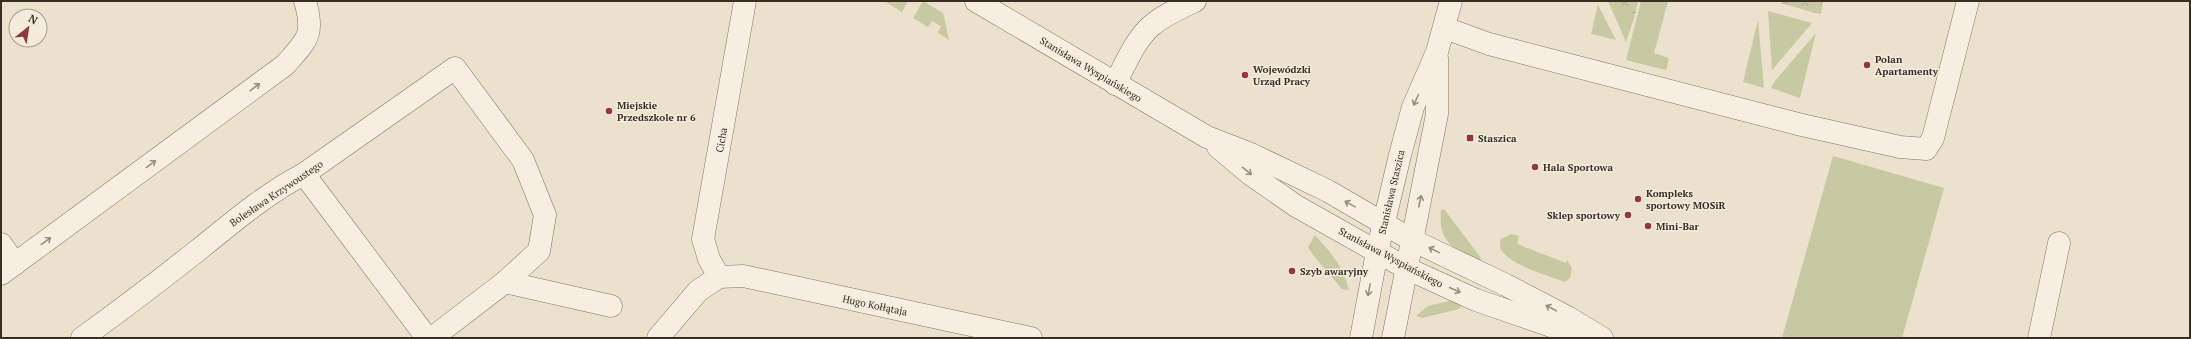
<svg xmlns="http://www.w3.org/2000/svg" width="2191" height="339" font-family="'PT Serif',serif">
<style>
.grass{fill:#c6c9a1}
.park{fill:url(#park-crowns)}
.lines{fill:none;stroke-linecap:round;stroke-linejoin:round}
.minor-casing{stroke:#877462;stroke-width:23}
.minor{stroke:#f6eee0;stroke-width:22}
.oneway{stroke:#988e82}
.poi-dot{fill:#90383d;stroke:#f3ebdc;stroke-width:1.5}
.labels{text-anchor:middle;stroke-width:3;stroke-linejoin:round;paint-order:stroke}
.poi-label{font-size:10px;font-weight:bold;fill:#392d24;stroke:#f3ebdc;text-anchor:start}
.street-label{font-size:10px;fill:#392d24;stroke:#f3ebdc}
</style>
<defs>
<pattern id="park-crowns" width="20" height="18" patternUnits="userSpaceOnUse"><rect width="20" height="18" fill="#c6c9a1"/><path d="M2 6a3 3 0 1 1 6 0M12 15a3 3 0 1 1 6 0" fill="none" stroke="#abad8a"/></pattern>
</defs>
<rect width="100%" height="100%" fill="#ebe1cd"/>
<g class="grass">
<path d="M884,1h24l-6,11z"/>
<path d="M923,1l20,12 6,27 -11,-7 3,-7 -9,-5 -4,6 -15,-9z"/>
<path d="M1608,1h6l-2,8 23,6 -9,27z"/>
<path d="M1641,1h27l-14,52 15,5 -3,12 -40,-10z"/>
<path d="M1818,1h5l-2,13 -6,-1z"/>
<path d="M1598,5l18,35 -25,-6z"/>
<path d="M1768,11l44,12 -40,47z"/>
<path d="M1758,20l6,68 -21,-6z"/>
<path d="M1816,33l-16,65 -29,-10 4,-7z"/>
<path d="M1833,156l111,32 -42,150h-120z"/>
<path d="M1444,209l37,49 -1,4c-26,-13 -42,-19 -39,-52z"/>
<path d="M1511,234l8,2 -2,8 49,19 1,-3 5,8 -2,10 -5,4c-16,-6 -54,-17 -63,-31 -3,-4 -2,-8 -1,-12z"/>
<path d="M1315,235c16,18 28,31 34,55l-7,-1 -29,-34 -5,-8z"/>
<path d="M1453,300l12,2 -6,7 -37,9 -6,-2 12,-10z"/>
</g>
<g class="park">
<path d="M1614,1h24l-3,14 -23,-6z"/>
<path d="M1782,1h36l-3,12 -34,-10z"/>
</g>
<g class="lines">
<defs>
<g id="minor">
<path d="M976,1l231,136 44,17 77,37 84,49 94,45 63,33 33,20"/>
<path d="M1445,28l44,16 313,81 98,22 26,2 7,-11 35,-137"/>
<path d="M1115,84c10,-19 20,-44 36,-58 13,-11 29,-18 44,-25"/>
<path d="M1218,147l32,27 46,32 110,62 70,32 84,29 23,4"/>
<path d="M304,174l123,164"/>
<path d="M1,244l14,20"/>
<path d="M1,274l284,-209c22,-25 30,-30 20,-64"/>
<path d="M719,277l24,-1 288,62"/>
<path d="M719,277l-10,-18 -6,-20 42,-238"/>
<path d="M505,282l106,24"/>
<path d="M82,338c39,-28 77,-57 115,-87 34,-27 68,-57 107,-77l151,-106 68,92 22,55 -6,36 -34,31 -73,56"/>
<path d="M658,338l40,-47 21,-14"/>
<path d="M1361,338l16,-86 23,-97 13,-48 24,-55 14,-51"/>
<path d="M1393,338l44,-224v-55"/>
<path d="M2039,338l20,-95"/>
</g>
</defs>
<use href="#minor" class="minor-casing"/>
<use href="#minor" class="minor"/>
</g>
<defs><path id="oneway-shaft" d="M-6 0H5M1.5-3L5.5 0L1.5 3" fill="none" stroke-width="1.6" stroke-linecap="round" stroke-linejoin="round"/></defs>
<g class="oneway">
<use href="#oneway-shaft" transform="translate(255 87) rotate(-37)"/>
<use href="#oneway-shaft" transform="translate(1416 100) rotate(114)"/>
<use href="#oneway-shaft" transform="translate(151 164) rotate(-36)"/>
<use href="#oneway-shaft" transform="translate(1247 171) rotate(39)"/>
<use href="#oneway-shaft" transform="translate(1420 201) rotate(-78)"/>
<use href="#oneway-shaft" transform="translate(1350 204) rotate(-151)"/>
<use href="#oneway-shaft" transform="translate(46 241) rotate(-36)"/>
<use href="#oneway-shaft" transform="translate(1434 250) rotate(-154)"/>
<use href="#oneway-shaft" transform="translate(1369 290) rotate(101)"/>
<use href="#oneway-shaft" transform="translate(1455 290) rotate(24)"/>
<use href="#oneway-shaft" transform="translate(1551 308) rotate(-152)"/>
</g>
<g class="poi-dot">
<circle cx="1867" cy="65" r="4"/>
<circle cx="1245" cy="75" r="4"/>
<circle cx="609" cy="111" r="4"/>
<rect x="1466" y="134" width="8" height="8" rx="2"/>
<circle cx="1535" cy="167" r="4"/>
<circle cx="1638" cy="199" r="4"/>
<circle cx="1628" cy="215" r="4"/>
<circle cx="1648" cy="226" r="4"/>
<circle cx="1292" cy="271" r="4"/>
</g>
<g class="labels">
<g class="poi-label">
<text x="1875" y="63">Polan<tspan x="1875" dy="12">Apartamenty</tspan></text>
<text x="1253" y="73">Wojewódzki<tspan x="1253" dy="12">Urząd Pracy</tspan></text>
<text x="617" y="109">Miejskie<tspan x="617" dy="12">Przedszkole nr 6</tspan></text>
<text x="1478" y="142">Staszica</text>
<text x="1543" y="171">Hala Sportowa</text>
<text x="1646" y="197">Kompleks<tspan x="1646" dy="12">sportowy MOSiR</tspan></text>
<text x="1620" y="219" text-anchor="end">Sklep sportowy</text>
<text x="1656" y="230">Mini-Bar</text>
<text x="1300" y="275">Szyb awaryjny</text>
</g>
<g class="street-label">
<text transform="translate(1091 69) rotate(31)" y="4">Stanisława Wyspiańskiego</text>
<text transform="translate(721 140) rotate(-80)" y="4">Cicha</text>
<text transform="translate(1391 192) rotate(-77)" y="4">Stanisława Staszica</text>
<text transform="translate(276 193) rotate(-34)" y="4">Bolesława Krzywoustego</text>
<text transform="translate(1391 257) rotate(28)" y="4">Stanisława Wyspiańskiego</text>
<text transform="translate(875 305) rotate(12)" y="4">Hugo Kołłątaja</text>
</g>
</g>
<rect width="2191" height="339" fill="none" stroke="#392d24" stroke-width="4"/>
<g transform="translate(28 28) rotate(30)"><circle r="19" fill="#f3ebdc" stroke="#a99f92"/>
<path d="M0-3L7 15L0 10L-7 15Z" fill="#90383d"/>
<text y="-6" font-size="11" font-weight="bold" text-anchor="middle" fill="#392d24">N</text>
</g>
</svg>
